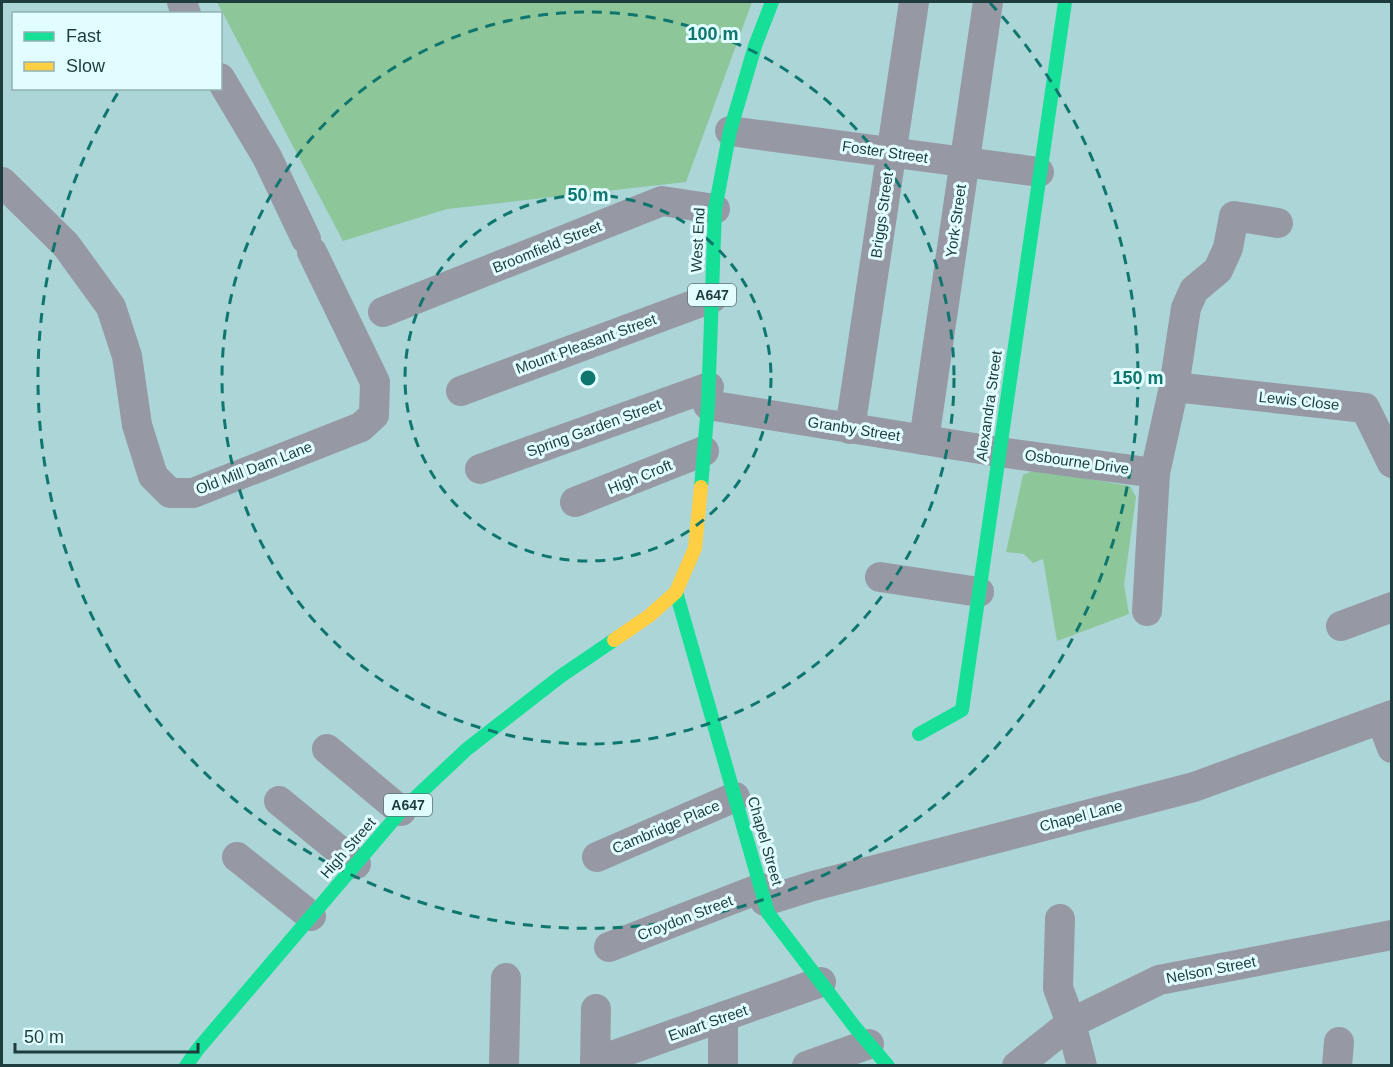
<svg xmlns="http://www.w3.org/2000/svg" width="1393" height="1067" font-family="Arial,sans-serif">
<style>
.green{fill:#8cc699}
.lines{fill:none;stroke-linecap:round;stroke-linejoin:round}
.street{stroke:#9699a3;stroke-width:30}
.fast{stroke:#16e098;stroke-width:14}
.slow{stroke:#ffcf43;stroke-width:14}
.ring{fill:none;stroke:#0f766e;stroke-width:3;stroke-dasharray:10 8}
.labels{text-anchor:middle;stroke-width:6;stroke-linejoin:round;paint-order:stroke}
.shield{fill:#e1fdff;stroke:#587678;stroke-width:1.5}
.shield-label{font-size:14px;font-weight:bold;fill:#1e3c3e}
.street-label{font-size:15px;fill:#1e3c3e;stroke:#e1fdff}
.centre{fill:#0f766e;stroke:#e1fdff;stroke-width:3}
.ring-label{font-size:18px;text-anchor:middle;font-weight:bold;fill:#0f766e;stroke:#e1fdff;stroke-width:6;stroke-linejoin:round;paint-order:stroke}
</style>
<rect width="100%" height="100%" fill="#acd5d8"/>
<g class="green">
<path d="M217,2h535l-66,180 -239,27 -104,32z"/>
<path d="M1035,470l95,16 6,11 -12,88 5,29 -72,27 -14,-82 -10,4 -9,-9 -18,-2 17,-77z"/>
</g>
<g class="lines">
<g class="street">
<path d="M182,2l4,12"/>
<path d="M220,78l47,79 39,82"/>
<path d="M730,131l309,41"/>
<path d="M2,182l64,63 45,62 16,49 10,69 16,51 17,17h23l168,-66 13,-12 1,-33 -63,-130"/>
<path d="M383,312l279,-111 53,8"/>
<path d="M1174,387l191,21 27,55"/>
<path d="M461,391l251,-93"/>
<path d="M708,405l291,47 156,21"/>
<path d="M850,429l64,-427"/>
<path d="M924,440l64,-438"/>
<path d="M480,469l229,-82"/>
<path d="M575,502l129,-51"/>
<path d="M880,577l99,15"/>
<path d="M1147,611l8,-138 19,-86 12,-79 8,-18 24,-20 10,-22 6,-32 44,7"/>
<path d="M1341,626l51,-19"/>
<path d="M1381,719l11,29"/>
<path d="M327,749l74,62"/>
<path d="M279,801l77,63"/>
<path d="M237,857l74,59"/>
<path d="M597,857l138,-60"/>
<path d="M765,901l48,-15 381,-99 198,-72"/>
<path d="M1060,919l-2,69 13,35 11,43"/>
<path d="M609,947l152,-59"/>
<path d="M595,1062l226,-80"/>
<path d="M504,1066l2,-88"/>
<path d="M595,1066l1,-57"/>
<path d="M723,1066v-49"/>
<path d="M807,1066l62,-22"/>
<path d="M1017,1066l54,-43 88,-43 233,-45"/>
<path d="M1337,1066l2,-24"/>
</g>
<g class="fast">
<path d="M701,487l7,-82 7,-196 15,-78 25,-85 17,-44"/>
<path d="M676,592l92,321 86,113 34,40"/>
<path d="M919,734l43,-24 103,-708"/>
<path d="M186,1066l12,-17 203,-238 66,-62 94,-73 53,-36"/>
</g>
<path class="slow" d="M614,640l35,-24 27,-24 19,-44 6,-61"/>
</g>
<g class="ring">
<circle cx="588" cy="378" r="183"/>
<circle cx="588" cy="378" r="366"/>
<path d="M990 3A550 550 0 1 1 119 91"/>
</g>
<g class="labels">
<g class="shield">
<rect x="688" y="284" width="48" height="22" rx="4.5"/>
<rect x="384" y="794" width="48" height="22" rx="4.5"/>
</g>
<g class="shield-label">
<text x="712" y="300">A647</text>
<text x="408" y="810">A647</text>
</g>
<g class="street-label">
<text transform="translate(885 152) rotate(8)" y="5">Foster Street</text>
<text transform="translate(882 215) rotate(-82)" y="5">Briggs Street</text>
<text transform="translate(956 221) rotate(-82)" y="5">York Street</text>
<text transform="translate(698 240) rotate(-87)" y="5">West End</text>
<text transform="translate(547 247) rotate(-22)" y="5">Broomfield Street</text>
<text transform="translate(586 344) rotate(-20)" y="5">Mount Pleasant Street</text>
<text transform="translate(1299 401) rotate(6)" y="5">Lewis Close</text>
<text transform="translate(989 406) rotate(-82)" y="5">Alexandra Street</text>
<text transform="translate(594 428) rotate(-20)" y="5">Spring Garden Street</text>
<text transform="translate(854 429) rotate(9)" y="5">Granby Street</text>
<text transform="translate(1077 462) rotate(8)" y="5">Osbourne Drive</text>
<text transform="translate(254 468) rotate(-21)" y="5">Old Mill Dam Lane</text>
<text transform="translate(640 477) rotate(-22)" y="5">High Croft</text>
<text transform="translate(1081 816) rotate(-15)" y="5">Chapel Lane</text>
<text transform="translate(666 827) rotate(-23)" y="5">Cambridge Place</text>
<text transform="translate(765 841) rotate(74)" y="5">Chapel Street</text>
<text transform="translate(348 848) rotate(-49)" y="5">High Street</text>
<text transform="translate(685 918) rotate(-21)" y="5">Croydon Street</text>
<text transform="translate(1211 970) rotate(-11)" y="5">Nelson Street</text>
<text transform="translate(708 1023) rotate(-19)" y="5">Ewart Street</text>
</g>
</g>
<circle cx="588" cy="378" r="9" class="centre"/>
<g class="ring-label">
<text x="713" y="40">100 m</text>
<text x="588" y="201">50 m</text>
<text x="1138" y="384">150 m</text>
</g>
<rect width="1393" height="1067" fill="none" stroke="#1e3c3e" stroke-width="6"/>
<rect x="12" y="12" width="210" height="78" fill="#e1fdff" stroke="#93b0b2" stroke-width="1.5"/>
<rect x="24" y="32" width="30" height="9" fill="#16e098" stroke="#93b0b2" stroke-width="1.5"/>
<text x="66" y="42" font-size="18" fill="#1e3c3e">Fast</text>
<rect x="24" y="62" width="30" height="9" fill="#ffcf43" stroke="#93b0b2" stroke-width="1.5"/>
<text x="66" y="72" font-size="18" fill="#1e3c3e">Slow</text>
<path d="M15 1043v9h183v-9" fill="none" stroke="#1e3c3e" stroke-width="3"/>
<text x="24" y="1043" font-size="18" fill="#1e3c3e" stroke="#e1fdff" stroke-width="4.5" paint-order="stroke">50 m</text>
</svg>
